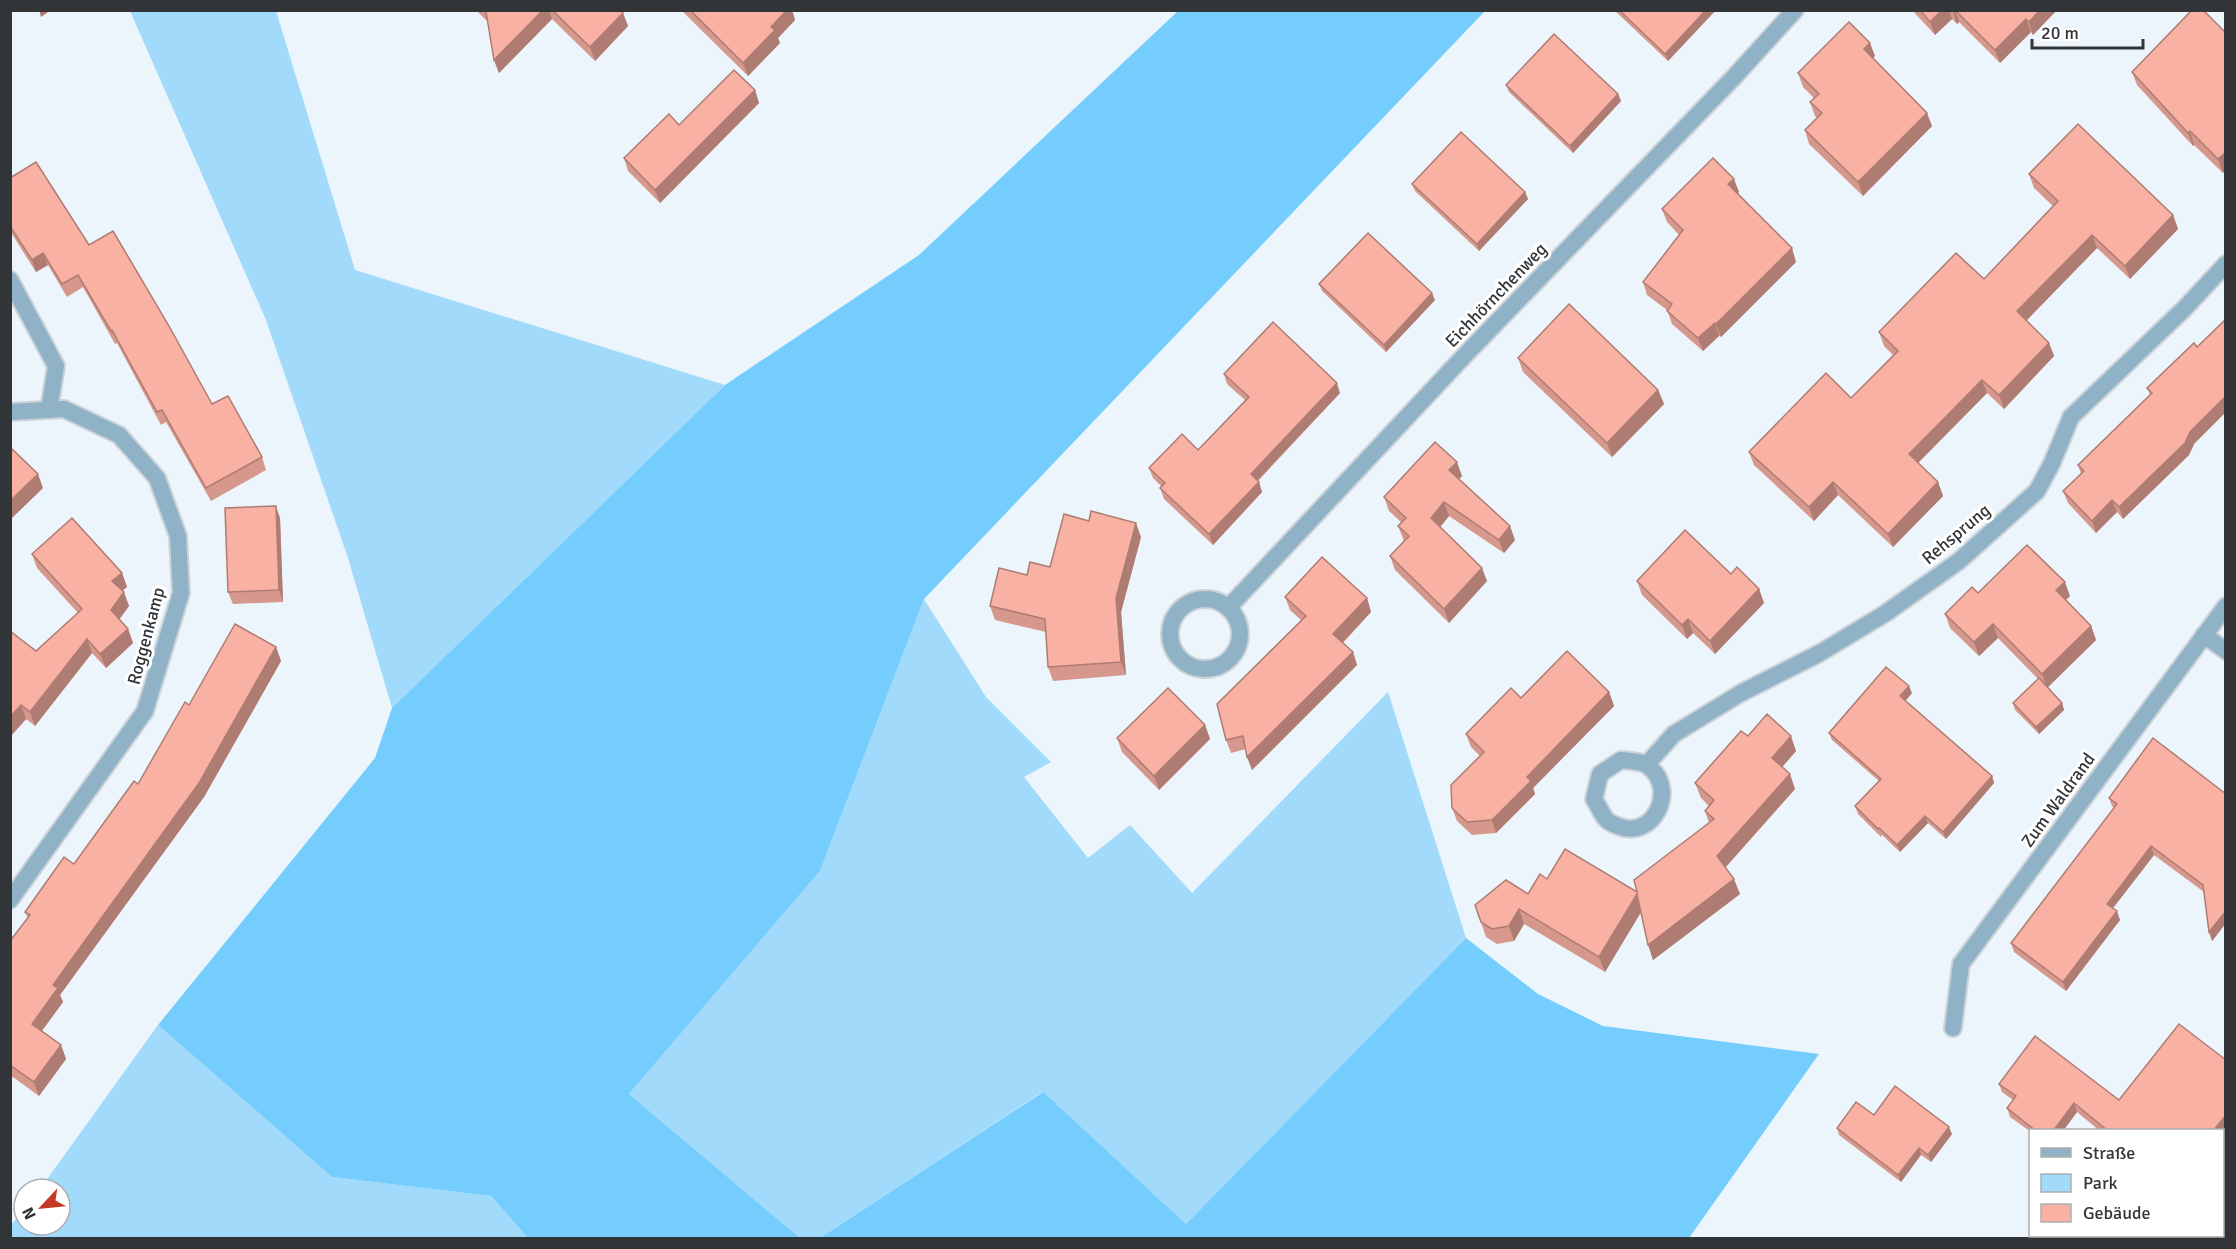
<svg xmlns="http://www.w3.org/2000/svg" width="2236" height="1249" font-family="Signika,sans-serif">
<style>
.green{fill:#a1dafa}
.forest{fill:#75cdfd}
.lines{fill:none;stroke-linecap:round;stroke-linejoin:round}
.service-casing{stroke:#cbd2d8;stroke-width:20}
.minor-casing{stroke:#cbd2d8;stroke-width:20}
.service{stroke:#8fb2c7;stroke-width:16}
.minor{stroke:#8fb2c7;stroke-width:16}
.wall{fill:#d6988c}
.shaded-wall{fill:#ae7c72}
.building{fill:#f9b1a3;stroke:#ae7c72;stroke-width:1.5}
.labels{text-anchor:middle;stroke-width:6;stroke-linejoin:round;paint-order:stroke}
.street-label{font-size:18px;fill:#323538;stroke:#fff}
</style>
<rect width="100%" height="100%" fill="#ecf5fb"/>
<g class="green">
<path d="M130,11h146l79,259 370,115 -333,323 -44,-150 -82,-238z"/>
<path d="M924,599l62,98 65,65 -27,15 64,81 42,-33 62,68 196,-201 78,246 -280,286 -144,-132 -222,146h-20l-171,-144 191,-223z"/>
<path d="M158,1025l174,152 159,19 37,42h-517l-1,-12 14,-17v16h36v-36h-20z"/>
</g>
<g class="forest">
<path d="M1178,11h307l-561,588 -104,272 -191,223 171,144h-272l-37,-42 -159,-19 -174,-152 217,-267 17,-50 333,-323 194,-130z"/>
<path d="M1466,938l72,56 65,32 216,28 -130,184h-869l223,-146 143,132z"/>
</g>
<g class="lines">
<defs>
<g id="service">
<path d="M10,280l46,86 -7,44"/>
<path d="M2204,635l22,16"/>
</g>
<g id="minor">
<path d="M10,412l54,-3 55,26 38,43 21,58 3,57 -36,118 -135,189"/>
<circle cx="1205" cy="634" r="35"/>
<path d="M1228,608l238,-254 269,-278 60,-66"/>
<path d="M1621,760c8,1 21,1 27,6 31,23 5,75 -30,60 -5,-2 -10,-4 -12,-7 -5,-6 -8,-14 -12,-20l6,-25z"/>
<path d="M1647,764l27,-30 67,-41 79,-40 66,-40 73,-52 78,-70 15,-28 19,-46 113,-108 42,-45"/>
<path d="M1953,1028l8,-64 265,-358"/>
<path d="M2152,1236l4,2"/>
</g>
</defs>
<use href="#service" class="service-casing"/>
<use href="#minor" class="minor-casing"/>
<use href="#service" class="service"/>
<use href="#minor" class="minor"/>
</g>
<g class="wall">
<path d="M476,10h145l7,16 -33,35 -43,-42 -53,54 -5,-13 -6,-38z"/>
<path d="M681,10h111l3,10 -17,18 2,5 -32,33z"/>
<path d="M1614,10h102l-48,51z"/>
<path d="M1912,10h145l-24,25 -2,-3 -31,31 -41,-41 -2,2 -5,-5 -17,16z"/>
<path d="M2226,33l-3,140 -29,-28 -1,1 -56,-61 -5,-13z"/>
<path d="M1875,56l-2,2 59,68 -69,70 -54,-52 -4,-14 12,-12 -2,-2 -5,-14 4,-4 -11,-11 -5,-14z"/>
<path d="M1506,85l112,9 3,7 -48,52 -64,-61z"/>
<path d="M755,90l4,13 -99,100 -32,-32 -4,-13 55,-33z"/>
<path d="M2029,174l144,41 5,14 -48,50 -33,-31 -71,73 23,22 5,13 -50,53 -17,-16 -69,70 20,19 5,14 -50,51 -55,-52 -24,26 -60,-56 -5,-13 102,-54 42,-43 -9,-9 -5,-14 105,-53 69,-73 -19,-18z"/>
<path d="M10,178l79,67 123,159 50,53 4,13 -55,31 -45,-79 -5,3 -44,-82 -2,1 -32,-57 -16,10 -19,-32 -12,7 -26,-41z"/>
<path d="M1412,184l113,8 3,7 -49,52 -64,-60z"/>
<path d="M1739,192l-2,2 59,68 -75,75 -2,-1 -16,15 -31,-27 -5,-14 -20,-15 -4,-13 36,-47 -12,-13 -5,-13z"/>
<path d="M1319,284l116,16 -49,52 -64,-61z"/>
<path d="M1518,358l140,32 6,14 -52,53 -89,-85z"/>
<path d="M1224,374l116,19 -82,88 4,11 -49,53 -49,-46 -4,-11 2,-1 -9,-9 -4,-10 49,-18 47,-50 -18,-16z"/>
<path d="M2147,388l47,56 -5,11 -66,64 -6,-7 -21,21 -28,-30 -5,-12 18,-17 -3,-9 72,-70z"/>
<path d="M1462,476l-3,3 56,61 -11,13 -55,-37 -9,11 47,54 -38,42 -54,-53 -5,-14 14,-15 -6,-15 3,-4 -12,-11 -5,-14z"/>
<path d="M280,518l3,84 -50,2 -5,-12z"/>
<path d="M1141,537l-20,75 5,63 -73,6 -5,-14 -2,-35 -51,-12 -5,-14 37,-31z"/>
<path d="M32,554l90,19 5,14 -5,4 7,15 -10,13 9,10 5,14 -27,25 -14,-15 -57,73 -9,-7 -16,18 26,-86 42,-38 -41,-45z"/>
<path d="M1731,574l28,15 5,14 -49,51 -22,-21 -6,6 -45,-44 -5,-14z"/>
<path d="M1978,593l92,3 -4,4 25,26 5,14 -49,48 15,15 2,7 -25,24 -24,-24 -2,-7 25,-24 -40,-41 -19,18 -29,-28 -5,-14z"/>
<path d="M1285,597l82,1 4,14 -28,31 10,9 4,13 -105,105 -6,-21 -15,4 -5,-13 75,-120 -11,-10z"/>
<path d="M276,647l5,14 -77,136 -144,198 3,7 -21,29 19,14 5,14 -27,37 -26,-19 -3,3v-139l18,-23 -3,-6 49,-48 64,-80 51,-79z"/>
<path d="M1609,692l5,14 -81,82 2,6 -39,39 -24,2 -15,-14 -5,-13 28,-52 -9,-9 -5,-13 55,-36z"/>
<path d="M1912,693l-7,8 87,75 2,7 -48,56 -18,-16 -28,29 -18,-17 -1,2 -23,-23 -3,-8 24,-25 -47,-41 -3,-7z"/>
<path d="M1205,725l5,14 -51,51 -37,-38 -5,-14z"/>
<path d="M1748,736l48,15 -14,16 13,22 -69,78 14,27 -87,66 -12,-49 -36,61 -81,-48 -10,17 -17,3 -11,-7 -11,-32 53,-11 19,-15 90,13 72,-69 -4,-12 4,-5 -8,-8 -6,-15z"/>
<path d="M2226,794v129l-14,18 -8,-49 -50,-37 -41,53 7,12 -54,71 -52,-39 -3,-9 103,-135 -2,-2 -3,-8z"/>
<path d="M2226,1060v67l-3,4h-123l-23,-19 -14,19h-32v1l-21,-15 -3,-9 6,-8 -11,-8 -3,-8 120,16z"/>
<path d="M1874,1115l78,19 -21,28 -10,-7 -20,27 -62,-47 -2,-7z"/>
<path d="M2226,1219v14l-2,-1 -1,-4v-5z"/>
</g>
<g class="shaded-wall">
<path d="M39,10h12l-10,7z"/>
<path d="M543,10h6l3,9 -53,54 -5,-13z"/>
<path d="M787,10h5l3,10 -17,18 2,5 -32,33 -5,-13 28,-36z"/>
<path d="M1706,10h10l-48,51 -3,-7z"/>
<path d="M1942,10h7l3,9 -17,16 -5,-13z"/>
<path d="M1953,10h2l4,12 -2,2 -4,-13z"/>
<path d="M2040,10h17l-24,25 -4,-13z"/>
<path d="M623,13l5,13 -33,35 -5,-14z"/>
<path d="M2026,19l5,13 -31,31 -5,-13z"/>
<path d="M1870,43l5,13 -6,6 -5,-13z"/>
<path d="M755,90l4,13 -99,100 -5,-13z"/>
<path d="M1618,94l3,7 -48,52 -3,-7z"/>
<path d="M1927,113l5,13 -69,70 -5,-14z"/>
<path d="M2190,131l4,14 -1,1 -5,-13z"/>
<path d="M2226,152v18l-3,3 -5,-14z"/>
<path d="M1734,179l5,13 -6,6 -5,-14z"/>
<path d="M1525,192l3,7 -49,52 -2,-7z"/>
<path d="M2173,215l5,14 -48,50 -5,-13z"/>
<path d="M2092,235l5,13 -75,77 -5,-14z"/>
<path d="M1792,248l4,14 -75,75 -5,-13z"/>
<path d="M43,253l5,12 -12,7 -4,-12z"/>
<path d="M1432,293l3,7 -49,52 -2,-7z"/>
<path d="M1715,323l4,13 -16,15 -5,-13z"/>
<path d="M2049,343l5,13 -50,53 -5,-14z"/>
<path d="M1982,380l5,13 -73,74 -5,-13z"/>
<path d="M1337,383l3,10 -86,91 -3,-10z"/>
<path d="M1658,390l6,14 -52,53 -5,-14z"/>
<path d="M2226,396v16l-32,32 -5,11 -66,64 -4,-12 71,-75z"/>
<path d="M1457,462l5,14 -8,8 -5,-14z"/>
<path d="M38,474l5,14 -33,32v-19z"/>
<path d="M1259,482l3,10 -49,53 -4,-11z"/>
<path d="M1833,482l5,13 -24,26 -5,-14z"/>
<path d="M1938,482l5,14 -50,51 -5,-13z"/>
<path d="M2112,500l5,12 -21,21 -4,-12z"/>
<path d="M1444,502l5,14 -13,16 -5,-14z"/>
<path d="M276,506l4,12 3,84 -4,-12z"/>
<path d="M1136,523l5,14 -20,75 5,63 -5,-13 -5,-64z"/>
<path d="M1510,526l5,14 -11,13 -5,-13z"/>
<path d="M1482,568l5,13 -38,42 -5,-14z"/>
<path d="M122,573l5,14 -10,8 -5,-14z"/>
<path d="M2065,582l5,14 -9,8 -5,-14z"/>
<path d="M1759,589l5,14 -49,51 -5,-13z"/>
<path d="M124,592l5,14 -13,18 -5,-14z"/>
<path d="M1367,598l4,14 -33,35 -5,-13z"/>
<path d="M1688,619l5,14 -6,6 -5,-14z"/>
<path d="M1993,624l5,14 -19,18 -5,-14z"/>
<path d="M2091,626l5,14 -49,48 -5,-14z"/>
<path d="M128,629l5,14 -27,25 -6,-14z"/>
<path d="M87,639l5,14 -57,73 -5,-14z"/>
<path d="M276,647l5,14 -77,136 -144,198 3,7 -26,35 -5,-13 21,-39z"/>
<path d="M1353,652l4,13 -105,105 -5,-13z"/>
<path d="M1909,686l3,7 -9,11 -3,-8z"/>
<path d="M1609,692l5,14 -81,82 2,6 -39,39 -4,-13 35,-43z"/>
<path d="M2062,703l2,7 -25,24 -3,-7z"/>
<path d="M21,705l5,14 -16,18v-20z"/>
<path d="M1205,725l5,14 -51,51 -5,-14z"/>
<path d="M1791,736l5,15 -19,22 -5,-15z"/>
<path d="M1790,774l5,15 -73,82 -5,-15z"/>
<path d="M1992,776l2,7 -48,56 -3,-7z"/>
<path d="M1925,816l3,7 -28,29 -3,-7z"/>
<path d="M2151,846l3,9 -44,57 -3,-8z"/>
<path d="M1734,879l6,15 -87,66 -5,-15z"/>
<path d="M1637,894l6,15 -38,63 -6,-15z"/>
<path d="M1519,909l5,15 -10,17 -5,-15z"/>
<path d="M2117,911l3,9 -54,71 -3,-9z"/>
<path d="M2226,911v12l-14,18 -3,-9z"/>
<path d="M61,1045l5,14 -27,37 -5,-14z"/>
<path d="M2074,1103l3,9 -14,19h-10z"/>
<path d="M2226,1115v12l-3,4h-10z"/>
<path d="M1949,1127l3,7 -21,28 -3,-7z"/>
<path d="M1919,1148l2,7 -20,27 -3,-7z"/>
</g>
<g class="building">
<path d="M485,10h58l-49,50 -8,-48z"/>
<path d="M552,10h69l2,3 -33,34z"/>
<path d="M690,10h97l-16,17 4,3 -32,33z"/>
<path d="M1619,10h87l-41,44z"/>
<path d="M1920,10h22l-12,12z"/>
<path d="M1955,10h85l-11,12 -3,-3 -31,31z"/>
<path d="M2192,10h11l23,23v119l-8,7 -28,-28 -2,2 -56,-61z"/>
<path d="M1849,22l21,21 -6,6 63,64 -69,69 -53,-52 17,-17 -12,-11 9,-8 -21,-21z"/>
<path d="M1554,34l64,60 -48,52 -64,-61z"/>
<path d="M734,70l21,20 -100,100 -31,-32 45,-44 10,11z"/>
<path d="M2078,124l95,91 -48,51 -33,-31 -75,76 32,32 -50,52 -17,-15 -73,74 29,28 -50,52 -55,-52 -24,25 -60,-55 77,-79 25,25 47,-47 -19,-19 77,-79 28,26 74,-78 -29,-27z"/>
<path d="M1461,132l64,60 -48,52 -65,-60z"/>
<path d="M1713,158l21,21 -6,5 64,64 -76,76 -1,-1 -17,15 -31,-27 5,-7 -29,-22 40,-52 -21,-21z"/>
<path d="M36,162l53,83 24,-14 56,95 43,78 16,-8 34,61 -56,31 -44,-78 -5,2 -45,-82 -1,1 -33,-56 -16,9 -19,-31 -11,7 -22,-34v-48z"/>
<path d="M1368,233l64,60 -48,52 -65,-61z"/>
<path d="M1569,304l89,86 -51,53 -89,-85z"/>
<path d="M2226,319v77l-36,36 -5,11 -66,64 -7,-7 -20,21 -29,-30 21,-20 -6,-6 74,-72 -5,-5 47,-45 3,4z"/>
<path d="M1273,322l64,61 -86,91 8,8 -50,52 -49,-46 5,-5 -16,-15 33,-34 16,16 51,-53 -25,-23z"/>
<path d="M1435,442l22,20 -8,8 61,56 -11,14 -55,-38 -13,16 51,50 -38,41 -54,-53 19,-20 -11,-10 8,-8 -22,-21z"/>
<path d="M10,447l28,27 -28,27z"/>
<path d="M276,506l3,84 -51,2 -3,-84z"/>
<path d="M1091,511l45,12 -20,75 5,64 -73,5 -3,-48 -55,-13 9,-38 28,7 3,-13 20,5 14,-53 25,7z"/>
<path d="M72,518l50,55 -10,8 12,11 -13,18 17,19 -28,25 -13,-15 -57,73 -9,-7 -11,12v-86l26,20 46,-42 -50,-55z"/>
<path d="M1685,530l46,44 6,-7 22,22 -49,52 -22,-22 -6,6 -45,-44z"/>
<path d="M2027,545l38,37 -9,8 35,36 -49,48 -49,-50 -19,18 -29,-28 27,-27 6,6z"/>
<path d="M1322,557l45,41 -34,36 20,18 -106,105 -4,-21 -17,4 -9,-36 89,-88 -21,-19z"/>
<path d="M235,624l41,23 -77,136 -146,202 5,3 -26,36 29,21 -27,37 -24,-17v-124l20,-26 -5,-3 39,-55 10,7 60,-83 4,3 47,-82 4,3z"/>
<path d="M1567,651l42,41 -82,85 4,4 -39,39 -25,2 -15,-14 -1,-23 33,-33 -18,-18 45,-46 10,10z"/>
<path d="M1886,667l23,19 -9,10 92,80 -49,56 -18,-16 -28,29 -18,-17 -1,1 -23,-23 26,-27 -52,-46z"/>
<path d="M2039,678l23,25 -26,24 -23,-24z"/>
<path d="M1168,688l37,37 -51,51 -37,-38z"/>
<path d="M1767,714l24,22 -19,22 18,16 -73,82 17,23 -86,66 -11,-51 -38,63 -80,-48 -10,17 -17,3 -11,-7 -6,-17 31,-25 22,14 12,-20 7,5 18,-30 72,43 -3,-12 80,-61 -9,-8 9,-11 -19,-17 46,-52 7,5z"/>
<path d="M2153,738l73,56v117l-17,21 -6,-47 -52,-39 -44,58 10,7 -54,71 -52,-39 106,-139 -8,-6z"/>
<path d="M2179,1024l47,36v55l-13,16h-105l-34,-28 -21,28h-17l-29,-23 9,-12 -17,-12 36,-48 84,64z"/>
<path d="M1895,1086l54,41 -21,28 -9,-7 -21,27 -61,-47 19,-26 18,13z"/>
<path d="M2226,1219v9l-3,-2v-3z"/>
<path d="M2051,1236h29l4,3h-35z"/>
</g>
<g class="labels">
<g class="street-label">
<text transform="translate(1496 295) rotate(-46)" y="6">Eichhörnchenweg</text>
<text transform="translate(1956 534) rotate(-40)" y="6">Rehsprung</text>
<text transform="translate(146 636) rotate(-75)" y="6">Roggenkamp</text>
<text transform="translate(2058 800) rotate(-54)" y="6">Zum Waldrand</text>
</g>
</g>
<rect width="2236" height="1249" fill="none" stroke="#323538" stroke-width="24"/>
<rect x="2029" y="1129" width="195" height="108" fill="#ffffff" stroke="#adaeaf" stroke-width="1.5"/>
<rect x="2041" y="1148" width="30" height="9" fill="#8fb2c7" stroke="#adaeaf" stroke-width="1.5"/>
<text x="2083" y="1159" font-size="18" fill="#323538">Straße</text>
<rect x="2041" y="1174" width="30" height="18" fill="#a1dafa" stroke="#adaeaf" stroke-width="1.5"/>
<text x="2083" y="1189" font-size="18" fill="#323538">Park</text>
<rect x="2041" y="1204" width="30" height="18" fill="#f9b1a3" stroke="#adaeaf" stroke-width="1.5"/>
<text x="2083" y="1219" font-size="18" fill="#323538">Gebäude</text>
<g transform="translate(42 1207) rotate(244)"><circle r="28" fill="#ffffff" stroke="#adaeaf" stroke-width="1.5"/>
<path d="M0-4.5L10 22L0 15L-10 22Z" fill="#c53924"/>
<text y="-9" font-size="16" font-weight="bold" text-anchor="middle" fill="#323538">N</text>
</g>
<path d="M2032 39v9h111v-9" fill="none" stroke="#323538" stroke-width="3"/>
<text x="2041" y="39" font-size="18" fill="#323538" stroke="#ffffff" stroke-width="4.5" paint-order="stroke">20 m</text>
</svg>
